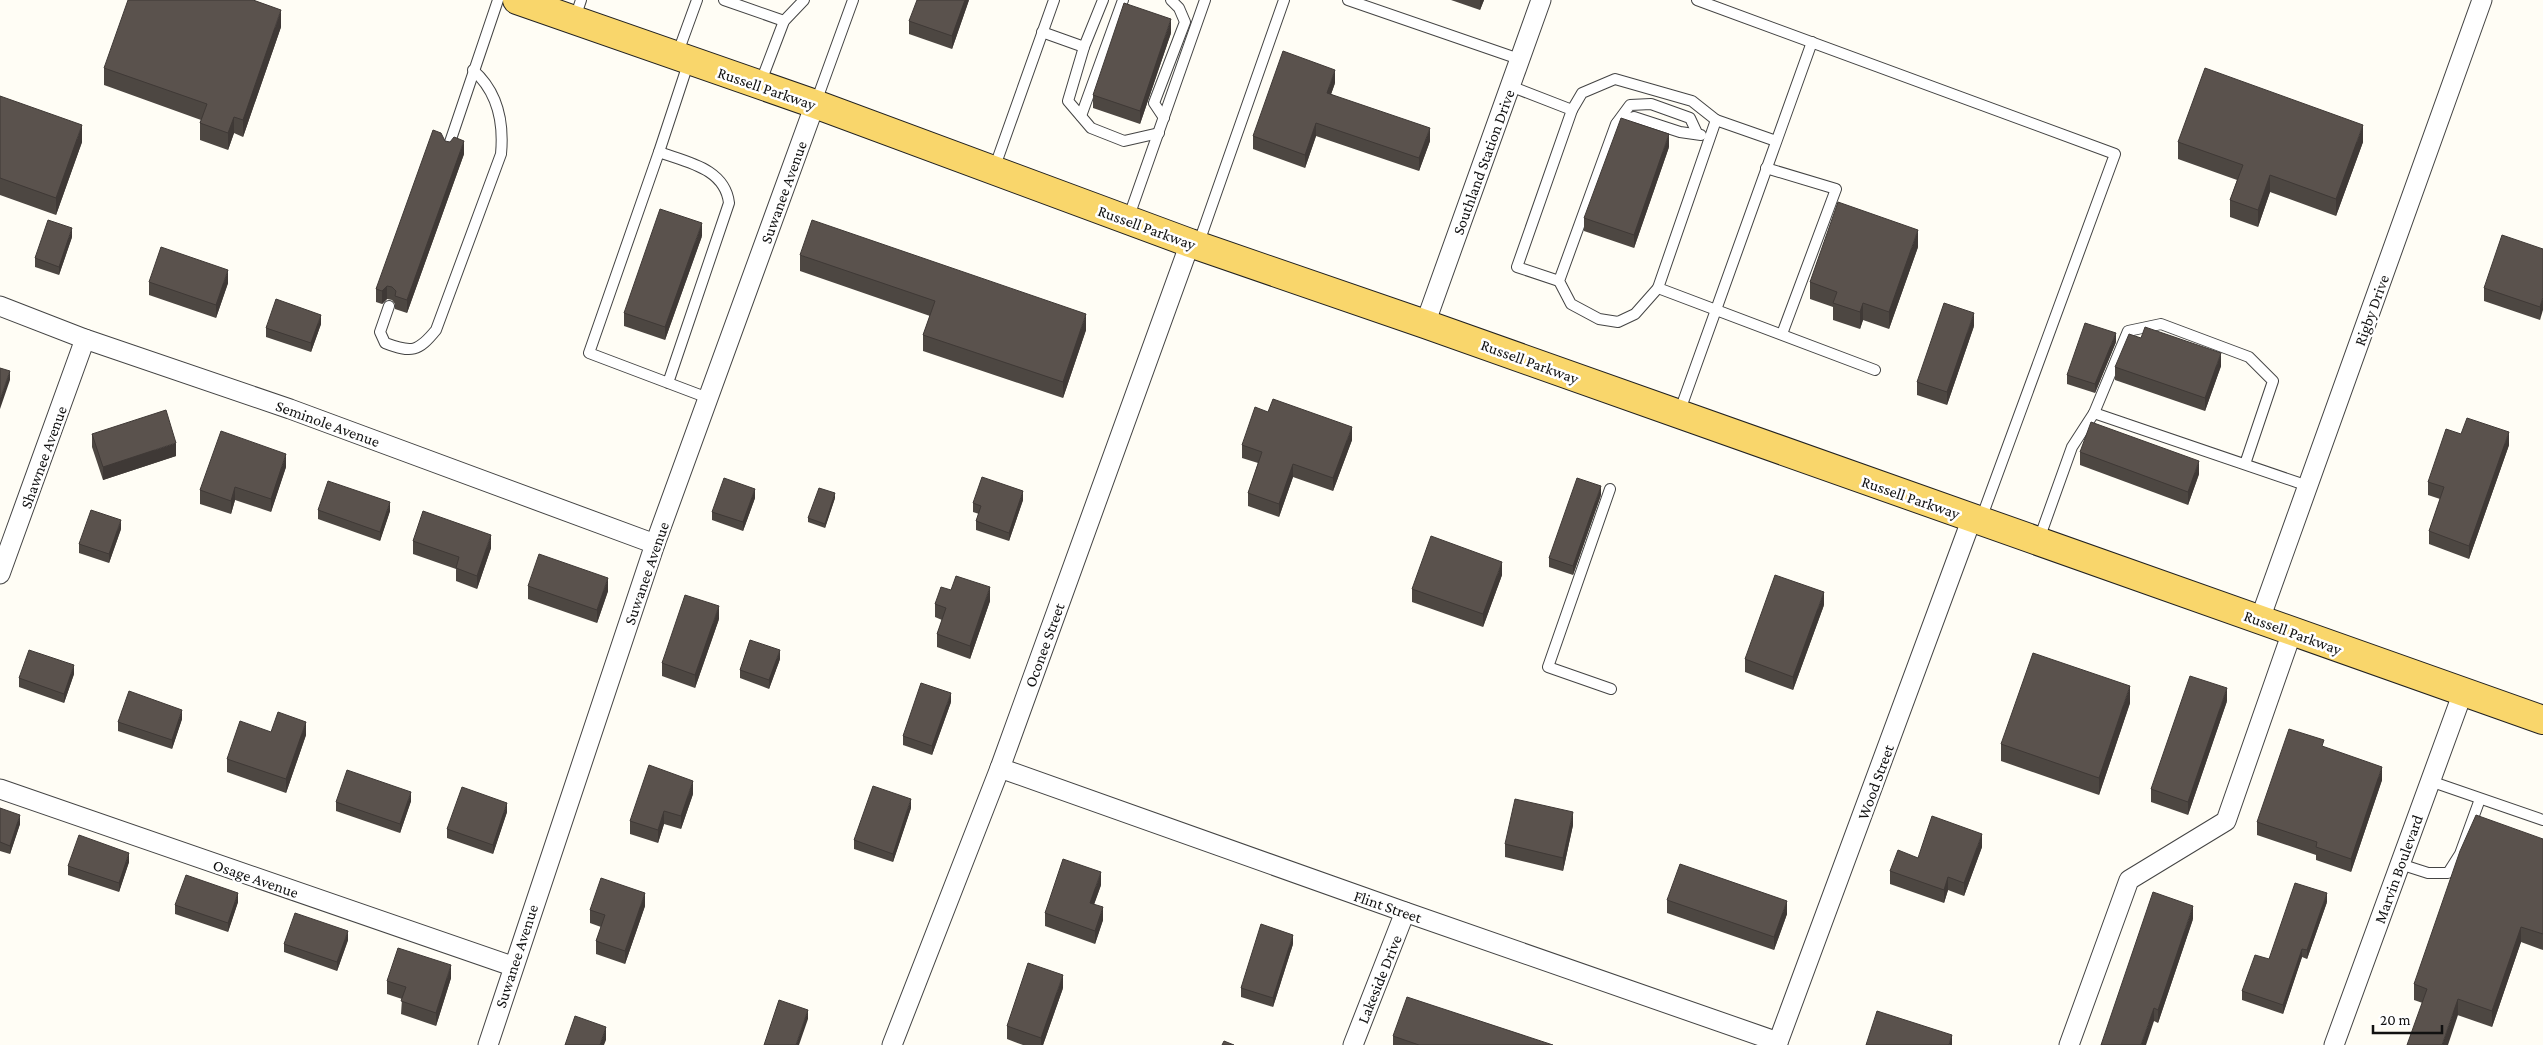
<svg xmlns="http://www.w3.org/2000/svg" width="2543" height="1045" font-family="'Crimson Pro',serif">
<style>
.lines{fill:none;stroke-linecap:round;stroke-linejoin:round}
.lane-casing{stroke:#444;stroke-width:12}
.street-casing{stroke:#444;stroke-width:21}
.primary-casing{stroke:#222;stroke-width:30}
.lane{stroke:#fff;stroke-width:10}
.street{stroke:#fff;stroke-width:19}
.primary{stroke:#f9d66b;stroke-width:28}
.wall{fill:#4d4742}
.shaded-wall{fill:#3f3936}
.building{fill:#5a524d;stroke:#3f3936}
.labels{text-anchor:middle;stroke-width:5;stroke-linejoin:round;paint-order:stroke}
.street-label{font-size:16px;fill:#111;stroke:#fff}
</style>
<rect width="100%" height="100%" fill="#fffdf5"/>
<g class="lines">
<defs>
<g id="lane">
<path d="M724,0l60,21"/>
<path d="M1103,0l-19,47 -16,54 23,27 33,13 35,-8"/>
<path d="M1348,0l171,59"/>
<path d="M1697,0l418,154 -134,365"/>
<path d="M575,18l6,-18"/>
<path d="M1042,32l42,15"/>
<path d="M677,55l20,-55"/>
<path d="M760,84l24,-63 20,-21"/>
<path d="M1510,86l62,24 -55,157 42,14"/>
<path d="M816,102l37,-102"/>
<path d="M1572,110l10,-17 33,-14 77,22 24,19"/>
<path d="M1081,116l42,-116"/>
<path d="M1164,118l-10,-15 31,-81 -6,-14 -8,-8"/>
<path d="M1617,123l17,-6 46,15 21,3"/>
<path d="M1776,141l-60,-21 -58,168 217,82"/>
<path d="M448,148l50,-148"/>
<path d="M659,152l30,-91"/>
<path d="M1766,168l70,21 -54,145"/>
<path d="M994,169l60,-169"/>
<path d="M1128,219l77,-219"/>
<path d="M1198,245l86,-245"/>
<path d="M1658,288l-23,26 -17,8 -19,-3 -28,-15 -12,-23 57,-157 14,-19 21,-1 39,14 7,15"/>
<path d="M389,306l-9,26 5,11c27,10 33,9 51,-13l65,-176c3,-32 -3,-62 -28,-84"/>
<path d="M668,383l61,-180c-4,-35 -43,-41 -70,-51l-70,201 119,45"/>
<path d="M1679,413l133,-371"/>
<path d="M2245,464l28,-83 -24,-24 -88,-33 -33,7 -34,82 214,73"/>
<path d="M1610,489l-62,178 63,22"/>
<path d="M2038,542l34,-95 22,-34"/>
<path d="M2430,781l113,39"/>
<path d="M2400,864l28,9h20l12,-19 20,-55"/>
</g>
<g id="street">
<path d="M0,306l85,33 205,70 365,135"/>
<path d="M1425,324l116,-324"/>
<path d="M0,574l85,-235"/>
<path d="M2260,619l222,-619"/>
<path d="M1000,768l405,144 373,130"/>
<path d="M0,789l512,177"/>
<path d="M488,1045l167,-501 160,-440"/>
<path d="M892,1045l108,-277 190,-525"/>
<path d="M1353,1045l52,-133"/>
<path d="M1777,1045l195,-527"/>
<path d="M2069,1045l60,-165 97,-59 66,-189"/>
<path d="M2334,1045l129,-353"/>
</g>
<path id="primary" d="M517,0l298,104 375,139 235,81 1118,396"/>
</defs>
<use href="#lane" class="lane-casing"/>
<use href="#street" class="street-casing"/>
<use href="#primary" class="primary-casing"/>
<use href="#lane" class="lane"/>
<use href="#street" class="street"/>
<use href="#primary" class="primary"/>
</g>
<g class="wall">
<path d="M969,0l-17,49 -43,-15v-13z"/>
<path d="M1451,0h33l-4,10z"/>
<path d="M281,27l-38,110 -9,-4 -6,17 -28,-10v-17l1,-3 -97,-35v-17z"/>
<path d="M1171,33l-31,91 -47,-16v-13z"/>
<path d="M1335,83l-4,11 99,47 -11,30 -103,-35 -11,32 -52,-19v-13z"/>
<path d="M0,96l82,46 -26,73 -56,-20z"/>
<path d="M445,141l19,13 -57,159 -12,-4v-5l-3,-4 -5,-1 -5,5 -6,-2v-13z"/>
<path d="M2178,142h185l-27,74 -66,-24 -12,35 -28,-10v-17l7,-20 -59,-21z"/>
<path d="M1669,147l-35,101 -50,-17v-13z"/>
<path d="M702,236l-37,104 -41,-14v-13z"/>
<path d="M72,237l-13,38 -24,-8v-9z"/>
<path d="M1918,247l-29,82 -26,-9 -3,9 -27,-9v-13l-23,-8v-17z"/>
<path d="M2543,249l-3,71 -56,-19v-13z"/>
<path d="M800,255l286,75 -23,68 -140,-47v-16l7,-19 -130,-45z"/>
<path d="M149,282l79,1 -12,35 -67,-23z"/>
<path d="M321,324l-10,28 -45,-15v-9z"/>
<path d="M1974,326l-27,79 -30,-10v-13z"/>
<path d="M2116,342l-21,51 -28,-9v-9z"/>
<path d="M2221,366l-16,45 -90,-31v-13z"/>
<path d="M92,434l84,22 -73,24 -11,-33z"/>
<path d="M2461,434l48,11 -40,114 -40,-15v-13l11,-32 -12,-4v-13z"/>
<path d="M1352,440l-19,51 -40,-14 -14,40 -31,-11v-13l10,-30 -16,-5v-13z"/>
<path d="M2080,452l119,22 -11,31 -108,-40z"/>
<path d="M286,467l-15,45 -36,-12 -4,14 -31,-10v-14z"/>
<path d="M1601,495l-28,80 -24,-8v-9z"/>
<path d="M755,498l-12,33 -31,-11v-8z"/>
<path d="M835,498l-10,30 -17,-6v-4z"/>
<path d="M1023,500l-14,41 -33,-11v-9l3,-7 -6,-2v-9z"/>
<path d="M318,510l72,1 -10,30 -62,-22z"/>
<path d="M121,529l-12,34 -30,-10v-9z"/>
<path d="M413,541l78,7 -14,41 -21,-8v-12l-43,-15z"/>
<path d="M1502,575l-19,52 -71,-25v-13z"/>
<path d="M528,586l80,5 -11,32 -69,-24z"/>
<path d="M951,590l39,11 -20,58 -33,-12v-13l5,-14 -7,-3v-13z"/>
<path d="M1824,605l-31,85 -48,-18v-13z"/>
<path d="M719,619l-24,69 -33,-12v-13z"/>
<path d="M780,659l-11,30 -29,-11v-8z"/>
<path d="M74,674l-10,29 -45,-16v-9z"/>
<path d="M2227,701l-39,114 -37,-13v-13z"/>
<path d="M951,702l-19,53 -29,-10v-9z"/>
<path d="M2130,703l-31,92 -98,-34v-17z"/>
<path d="M182,719l-10,30 -54,-18v-9z"/>
<path d="M271,732l35,3 -20,58 -59,-21v-13z"/>
<path d="M2324,747l58,33 -31,92 -35,-12v-5l-59,-20v-13z"/>
<path d="M693,794l-12,35 -17,-5 -6,19 -28,-9v-13z"/>
<path d="M411,801l-11,32 -64,-22v-9z"/>
<path d="M0,808l20,16 -10,30 -10,-3z"/>
<path d="M911,808l-18,54 -39,-13v-9z"/>
<path d="M507,812l-14,42 -46,-16v-9z"/>
<path d="M1573,825l-10,46 -58,-14v-13z"/>
<path d="M2543,839v111l-22,-8 -29,85 -78,-27v-16z"/>
<path d="M1982,847l-18,49 -16,-6 -4,13 -54,-19v-13l28,-13z"/>
<path d="M129,862l-10,30 -51,-17v-9z"/>
<path d="M1101,885l-7,19 9,16 -8,24 -50,-18v-13z"/>
<path d="M1667,900l120,14 -13,36 -107,-37z"/>
<path d="M238,902l-10,30 -53,-18v-9z"/>
<path d="M2327,902l-20,57 -5,-2 -19,57 -41,-14v-9l27,-32z"/>
<path d="M645,906l-20,58 -29,-10v-13l5,-14 -11,-4v-13z"/>
<path d="M2193,919l-35,104 -4,-2 -53,24z"/>
<path d="M348,940l-11,31 -53,-19v-8z"/>
<path d="M1293,944l-20,63 -32,-10v-9z"/>
<path d="M451,978l-15,48 -35,-12 1,-15 -15,-5v-13z"/>
<path d="M1063,988l-20,57h-20l-16,-6v-13z"/>
<path d="M1393,1036l160,9h-160z"/>
</g>
<g class="shaded-wall">
<path d="M965,0h4l-17,49v-13z"/>
<path d="M1480,0h4l-4,10z"/>
<path d="M281,10v17l-38,110v-17z"/>
<path d="M1171,19v14l-31,91v-13z"/>
<path d="M1335,70v13l-8,23v-13z"/>
<path d="M234,117v16l-6,17v-17z"/>
<path d="M1316,123v13l-11,32v-13z"/>
<path d="M82,125v17l-26,73v-17z"/>
<path d="M2363,125v17l-27,74v-17z"/>
<path d="M1430,128v13l-11,30v-13z"/>
<path d="M1669,134v13l-35,101v-13z"/>
<path d="M464,141v13l-57,159v-13z"/>
<path d="M2270,175v17l-12,35v-17z"/>
<path d="M702,223v13l-37,104v-13z"/>
<path d="M72,228v9l-13,38v-8z"/>
<path d="M1918,230v17l-29,82v-17z"/>
<path d="M228,270v13l-12,35v-13z"/>
<path d="M387,286v13l-5,5v-13z"/>
<path d="M2543,297v13l-3,10v-13z"/>
<path d="M1863,303v17l-3,9v-17z"/>
<path d="M1974,313v13l-27,79v-13z"/>
<path d="M1086,314v16l-23,68v-16z"/>
<path d="M321,315v9l-10,28v-9z"/>
<path d="M2116,333v9l-21,51v-9z"/>
<path d="M2221,353v13l-16,45v-13z"/>
<path d="M10,371v9l-10,29v-9z"/>
<path d="M1352,427v13l-19,51v-13z"/>
<path d="M2509,432v13l-40,114v-13z"/>
<path d="M176,443v13l-73,24v-13z"/>
<path d="M286,454v13l-15,45v-13z"/>
<path d="M2199,461v13l-11,31v-13z"/>
<path d="M1293,464v13l-14,40v-13z"/>
<path d="M1601,486v9l-28,80v-9z"/>
<path d="M235,487v13l-4,14v-13z"/>
<path d="M755,489v9l-12,33v-9z"/>
<path d="M1023,491v9l-14,41v-8z"/>
<path d="M835,493v5l-10,30v-4z"/>
<path d="M390,502v9l-10,30v-9z"/>
<path d="M121,520v9l-12,34v-9z"/>
<path d="M491,535v13l-14,41v-13z"/>
<path d="M1502,562v13l-19,52v-13z"/>
<path d="M608,578v13l-11,32v-13z"/>
<path d="M990,587v14l-20,58v-13z"/>
<path d="M1824,592v13l-31,85v-13z"/>
<path d="M719,606v13l-24,69v-13z"/>
<path d="M780,650v9l-11,30v-9z"/>
<path d="M74,665v9l-10,29v-9z"/>
<path d="M2130,686v17l-31,92v-17z"/>
<path d="M2227,688v13l-39,114v-13z"/>
<path d="M951,693v9l-19,53v-9z"/>
<path d="M182,710v9l-10,30v-9z"/>
<path d="M306,722v13l-20,58v-14z"/>
<path d="M2382,767v13l-31,92v-13z"/>
<path d="M693,781v13l-12,35v-13z"/>
<path d="M411,792v9l-11,32v-9z"/>
<path d="M911,799v9l-18,54v-8z"/>
<path d="M507,803v9l-14,42v-9z"/>
<path d="M664,811v13l-6,19v-13z"/>
<path d="M1573,812v13l-10,46v-13z"/>
<path d="M20,815v9l-10,30v-8z"/>
<path d="M1982,834v13l-18,49v-13z"/>
<path d="M129,853v9l-10,30v-9z"/>
<path d="M1101,872v13l-11,31v-13z"/>
<path d="M1948,877v13l-4,13v-13z"/>
<path d="M238,893v9l-10,30v-9z"/>
<path d="M645,893v13l-20,58v-13z"/>
<path d="M2327,893v9l-20,57v-9z"/>
<path d="M1787,901v13l-13,36v-13z"/>
<path d="M2193,906v13l-35,104v-13z"/>
<path d="M1103,907v13l-8,24v-13z"/>
<path d="M2521,927v15l-29,85v-16z"/>
<path d="M348,931v9l-11,31v-9z"/>
<path d="M1293,935v9l-20,63v-9z"/>
<path d="M2302,949v8l-19,57v-9z"/>
<path d="M451,965v13l-15,48v-13z"/>
<path d="M1063,975v13l-20,57h-2v-7z"/>
<path d="M2458,999v16l-10,30h-6z"/>
<path d="M2154,1008v13l-8,24h-5z"/>
<path d="M808,1010v9l-9,26h-3z"/>
<path d="M606,1027v13l-2,5h-4z"/>
<path d="M1952,1035v10h-3z"/>
</g>
<g class="building">
<path d="M128,0h125l28,10 -38,110 -9,-3 -6,16 -28,-10 7,-19 -103,-36z"/>
<path d="M917,0h48l-13,36 -43,-15z"/>
<path d="M1124,3l47,16 -31,92 -47,-16z"/>
<path d="M1283,51l52,19 -8,23 103,35 -11,30 -103,-35 -11,32 -52,-19z"/>
<path d="M2205,68l158,57 -27,74 -66,-24 -12,35 -28,-10 13,-35 -65,-23z"/>
<path d="M0,96l82,29 -26,73 -56,-20z"/>
<path d="M1621,118l48,16 -35,101 -50,-17z"/>
<path d="M433,130l8,3 4,8 5,1 4,-5 10,4 -57,159 -12,-4 1,-5 -4,-4 -5,-1 -5,5 -6,-2z"/>
<path d="M1838,202l80,28 -29,82 -26,-9 -3,9 -27,-9 4,-11 -27,-10z"/>
<path d="M660,209l42,14 -37,104 -41,-14z"/>
<path d="M48,220l24,8 -13,39 -24,-9z"/>
<path d="M812,220l274,94 -23,68 -140,-47 12,-34 -135,-46z"/>
<path d="M2502,235l41,14v48l-3,10 -56,-19z"/>
<path d="M161,247l67,23 -12,35 -67,-23z"/>
<path d="M276,299l45,16 -10,28 -45,-15z"/>
<path d="M1944,303l30,10 -27,79 -30,-10z"/>
<path d="M2085,323l31,10 -21,51 -28,-9z"/>
<path d="M2145,327l76,26 -16,45 -90,-31 14,-33 12,4z"/>
<path d="M0,368l10,3 -10,29z"/>
<path d="M1273,399l79,28 -19,51 -40,-14 -14,40 -31,-11 14,-41 -20,-7 13,-38 13,5z"/>
<path d="M166,410l10,33 -73,24 -11,-33z"/>
<path d="M2467,418l42,14 -40,114 -40,-15 15,-44 -16,-5 18,-53 15,5z"/>
<path d="M2091,422l108,39 -11,31 -108,-40z"/>
<path d="M221,431l65,23 -15,45 -36,-12 -4,14 -31,-11z"/>
<path d="M982,477l41,14 -14,42 -33,-12 5,-15 -8,-3z"/>
<path d="M724,478l31,11 -12,33 -31,-10z"/>
<path d="M1577,478l24,8 -28,80 -24,-8z"/>
<path d="M328,481l62,21 -10,30 -62,-22z"/>
<path d="M819,488l16,5 -10,31 -17,-6z"/>
<path d="M91,510l30,10 -12,34 -30,-10z"/>
<path d="M423,511l68,24 -14,41 -21,-8 3,-11 -46,-16z"/>
<path d="M1431,536l71,26 -19,52 -71,-25z"/>
<path d="M539,554l69,24 -11,32 -69,-24z"/>
<path d="M1775,575l49,17 -31,85 -48,-18z"/>
<path d="M956,576l34,11 -20,59 -33,-12 9,-26 -11,-4 6,-17 10,3z"/>
<path d="M685,595l34,11 -24,69 -33,-12z"/>
<path d="M750,640l30,10 -11,30 -29,-10z"/>
<path d="M29,650l45,15 -10,29 -45,-16z"/>
<path d="M2033,653l97,33 -31,92 -98,-34z"/>
<path d="M2190,676l37,12 -39,114 -37,-13z"/>
<path d="M921,683l30,10 -19,53 -29,-10z"/>
<path d="M129,691l53,19 -10,30 -54,-18z"/>
<path d="M278,712l28,10 -20,57 -59,-20 13,-38 31,11z"/>
<path d="M2289,729l35,11 -2,6 60,21 -31,92 -35,-12 1,-5 -60,-20z"/>
<path d="M649,765l44,16 -12,35 -17,-5 -6,19 -28,-9z"/>
<path d="M347,770l64,22 -11,32 -64,-22z"/>
<path d="M873,786l38,13 -18,55 -39,-14z"/>
<path d="M462,787l45,16 -14,42 -46,-16z"/>
<path d="M1515,799l58,13 -10,46 -58,-14z"/>
<path d="M0,808l20,7 -10,31 -10,-4z"/>
<path d="M2476,815l67,24v95l-22,-7 -29,84 -34,-12 -16,46h-35l20,-56 -13,-5 46,-133z"/>
<path d="M1932,816l50,18 -18,49 -16,-6 -4,13 -54,-19 8,-21 20,8z"/>
<path d="M79,835l50,18 -10,30 -51,-17z"/>
<path d="M1063,859l38,13 -11,31 13,4 -8,24 -50,-18z"/>
<path d="M1680,864l107,37 -13,36 -107,-37z"/>
<path d="M186,875l52,18 -10,30 -53,-18z"/>
<path d="M601,878l44,15 -20,58 -29,-10 9,-26 -15,-5z"/>
<path d="M2295,883l32,10 -20,57 -5,-1 -19,56 -41,-14 13,-36 14,4z"/>
<path d="M2153,892l40,14 -35,104 -4,-2 -13,37h-40z"/>
<path d="M295,913l53,18 -11,31 -53,-18z"/>
<path d="M1261,924l32,11 -20,63 -32,-10z"/>
<path d="M398,948l53,17 -15,48 -35,-12 5,-14 -19,-6z"/>
<path d="M1028,963l35,12 -22,63 -34,-12z"/>
<path d="M1407,997l146,48h-134l-26,-9z"/>
<path d="M779,1000l29,10 -12,35h-32z"/>
<path d="M1877,1011l75,24 -3,10h-83z"/>
<path d="M575,1016l31,11 -6,18h-35z"/>
<path d="M1224,1041l10,4h-12z"/>
</g>
<g class="labels">
<g class="street-label">
<text transform="translate(767 88) rotate(19)" y="6">Russell Parkway</text>
<text transform="translate(1483 162) rotate(-70)" y="6">Southland Station Drive</text>
<text transform="translate(783 192) rotate(-70)" y="6">Suwanee Avenue</text>
<text transform="translate(1147 227) rotate(20)" y="6">Russell Parkway</text>
<text transform="translate(2371 310) rotate(-70)" y="6">Rigby Drive</text>
<text transform="translate(1530 361) rotate(20)" y="6">Russell Parkway</text>
<text transform="translate(328 423) rotate(20)" y="6">Seminole Avenue</text>
<text transform="translate(43 457) rotate(-70)" y="6">Shawnee Avenue</text>
<text transform="translate(1911 497) rotate(19)" y="6">Russell Parkway</text>
<text transform="translate(646 573) rotate(-71)" y="6">Suwanee Avenue</text>
<text transform="translate(2293 632) rotate(20)" y="6">Russell Parkway</text>
<text transform="translate(1044 645) rotate(-70)" y="6">Oconee Street</text>
<text transform="translate(1875 782) rotate(-70)" y="6">Wood Street</text>
<text transform="translate(2398 869) rotate(-70)" y="6">Marvin Boulevard</text>
<text transform="translate(256 878) rotate(19)" y="6">Osage Avenue</text>
<text transform="translate(1388 906) rotate(19)" y="6">Flint Street</text>
<text transform="translate(516 956) rotate(-72)" y="6">Suwanee Avenue</text>
<text transform="translate(1379 979) rotate(-68)" y="6">Lakeside Drive</text>
</g>
</g>
<path d="M2373 1025v8h69v-8" fill="none" stroke="#111111" stroke-width="2.5"/>
<text x="2380" y="1025" font-size="15" fill="#111111" stroke="#ffffff" stroke-width="4" paint-order="stroke">20 m</text>
</svg>
